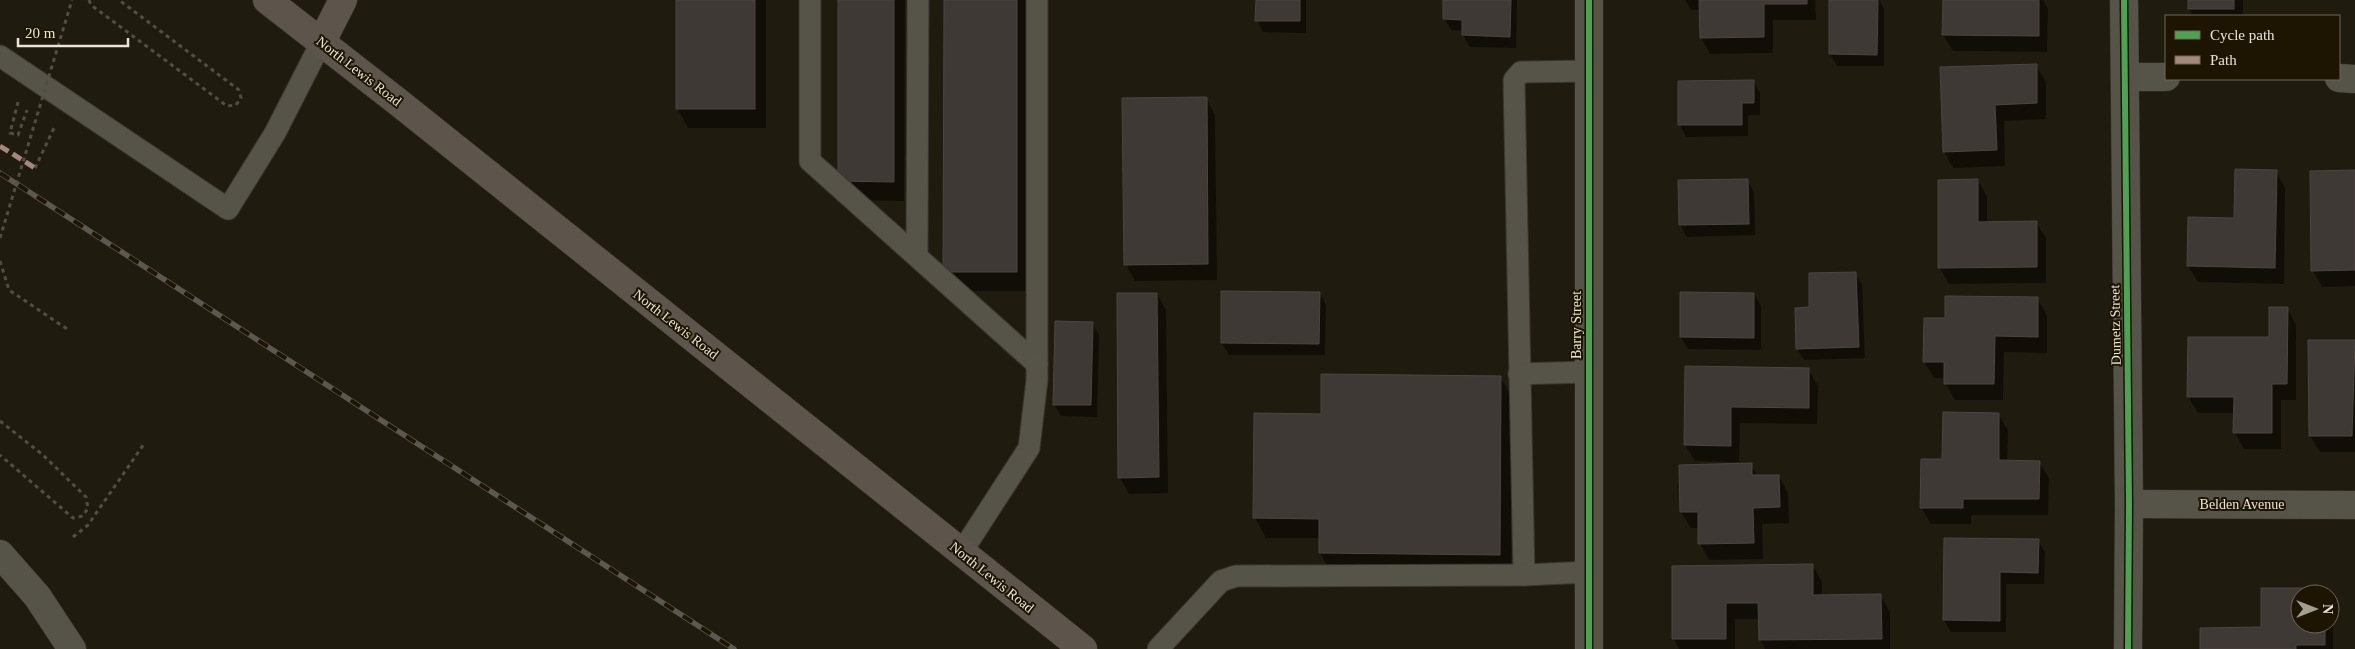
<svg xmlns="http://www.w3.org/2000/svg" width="2355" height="649" font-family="Georgia,serif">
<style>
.shadow{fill:#0007}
.building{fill:#3f3936;stroke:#4c4543}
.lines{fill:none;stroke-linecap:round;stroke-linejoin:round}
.service-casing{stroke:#3a372f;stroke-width:23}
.minor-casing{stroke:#3a372f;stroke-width:29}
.secondary-casing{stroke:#3a372f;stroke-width:29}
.primary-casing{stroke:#3a372f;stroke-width:29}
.path{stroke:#524e46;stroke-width:3;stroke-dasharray:4 4;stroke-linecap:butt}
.service{stroke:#565349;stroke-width:21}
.minor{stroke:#565349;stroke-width:28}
.secondary{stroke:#565349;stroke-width:28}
.primary{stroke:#5d554b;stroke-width:28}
.rail-casing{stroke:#5c574f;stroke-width:5.5}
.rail{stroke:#1d1502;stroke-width:4;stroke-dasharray:11;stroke-linecap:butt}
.path-bridge{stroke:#524e46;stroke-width:3;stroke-dasharray:4 4;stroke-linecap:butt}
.quiet{stroke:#a5887d;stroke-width:5;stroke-dasharray:10 5;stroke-linecap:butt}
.cycleway-casing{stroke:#1d1502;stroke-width:9}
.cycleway{stroke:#4ca352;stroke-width:6}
.labels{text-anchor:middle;stroke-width:4;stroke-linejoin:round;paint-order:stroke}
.street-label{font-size:14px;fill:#e9e4d7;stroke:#1d1502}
</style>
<rect width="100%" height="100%" fill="#201b0f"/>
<g class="shadow">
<path d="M677,0h89v128h-78l-11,-20z"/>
<path d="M840,0h65l-1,201 -54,-1 -11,-19z"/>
<path d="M945,0h83l-1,291h-71l-12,-19z"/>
<path d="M1257,0h49v33l-43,-1 -6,-12z"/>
<path d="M1445,0h72l-1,48 -46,-1 -7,-12v-4l-12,-1 -7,-12z"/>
<path d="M1685,0h130l1,20h-43v33l-63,1 -9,-17v-27h-10z"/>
<path d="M1831,0h48l5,9v57h-47l-7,-12z"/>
<path d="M1944,0h99l5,9 -1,43 -94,-1 -10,-16z"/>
<path d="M2189,0h54v16h-50l-4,-7z"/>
<path d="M2036,66l10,16v37l-42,2 1,45 -52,2 -9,-17z"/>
<path d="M1753,81l7,12v22h-12v21l-62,1 -6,-12 -1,-43z"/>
<path d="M1206,98l9,17 2,165 -82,1 -9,-16z"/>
<path d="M2276,171l9,17 -1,96 -86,-2 -10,-16 47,-47z"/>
<path d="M2355,171v115l-33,1 -9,-16z"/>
<path d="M1747,180l7,12 1,43 -68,2 -7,-12z"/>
<path d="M1978,180l9,17v26l49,-1 10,16v45l-97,1 -9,-16z"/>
<path d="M1855,273l7,12 3,73 -61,2 -7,-11z"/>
<path d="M1222,292l97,1 7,12 -1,50h-96l-7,-12z"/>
<path d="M1681,293l73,1 7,12v44l-73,-1 -7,-12z"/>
<path d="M1157,294l9,16 2,183 -39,1 -9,-16z"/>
<path d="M2037,298l10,17v38l-43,-1 -1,48h-48l-9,-16v-6h-12l-10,-17 22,-42z"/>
<path d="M2287,308l9,17v75h-15v49h-37l-9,-16v-20h-37l-10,-17 82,-57z"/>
<path d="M1092,323l7,12 -2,82 -36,-1 -7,-12z"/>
<path d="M2310,341h45v111h-35l-10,-16z"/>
<path d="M1686,367l122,2 10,17 -1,38 -77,-1 -1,39 -44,-1 -10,-16z"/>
<path d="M1500,377l12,20 -1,177 -180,-2 -11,-19v-15h-54l-11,-20v-104l67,1z"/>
<path d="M1998,414l10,16 -1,32h32l10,16 -1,37h-77v9h-40l-10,-17 22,-47z"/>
<path d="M1751,465l7,12 21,-1 9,17 1,30 -27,1 1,35 -54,1 -9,-17 -1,-15h-8l-10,-16z"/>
<path d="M1945,539l93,1 7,12 -1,32h-38v48h-55l-7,-12z"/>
<path d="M1813,566l9,16v14l58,-1 10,17v37h-125l-5,-10v-20h-25v30h-56l-5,-10 -1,-72z"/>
<path d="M2262,589h61l3,5h-26v30h30v-24l3,5v44h-132l61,-21z"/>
</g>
<g class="building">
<rect x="676" y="0" width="79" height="109"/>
<path d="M838,0h56v182l-56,-1z"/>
<path d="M944,0h73v272h-74z"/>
<path d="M1256,0h44v21h-45z"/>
<path d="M1443,0h68l-1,37 -48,-2v-15l-19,-1z"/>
<path d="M1699,0h108v4h-43v33l-64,1z"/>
<path d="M1829,0h49l-1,55 -48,-1z"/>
<path d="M1943,0h96v36l-97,-1z"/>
<rect x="2188" y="0" width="46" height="9"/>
<path d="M2037,64v39l-42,2 2,45 -54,2 -3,-85z"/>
<path d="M1754,80v23h-12v22h-64v-44z"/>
<path d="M1207,97l1,167 -84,1 -2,-167z"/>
<path d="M2235,169l42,1 -2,98 -88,-2 1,-49 46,1z"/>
<path d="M2355,170v100l-44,1 -1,-100z"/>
<path d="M1748,179l1,45 -70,1 -1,-45z"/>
<path d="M1978,179v43l59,-1v46l-99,1v-88z"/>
<path d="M1856,272l3,75 -63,2 -1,-41 14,-1v-34z"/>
<path d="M1221,291l99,1 -1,52 -98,-1z"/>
<path d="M1680,292l74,1v45l-74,-1z"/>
<path d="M1117,293h40l2,184 -41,1z"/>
<path d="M1945,296l93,1v40l-43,-1 -1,48h-50v-22h-21l1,-44h21z"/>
<path d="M2269,307h19l-1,77h-15v49h-39l1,-36h-47l1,-60h81z"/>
<path d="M1055,321l38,1 -2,83h-38z"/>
<path d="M2308,340h47l-3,96h-43z"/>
<path d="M1685,366l124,2v40l-78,-1v39l-47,-1z"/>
<path d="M1321,374l180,2 -1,179 -181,-2v-34l-66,-1 1,-105 67,1z"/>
<path d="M1943,412l56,1v47l41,1 -1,38h-76v9h-43l1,-49h21z"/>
<path d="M1752,463v12h27l1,32 -27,1 1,35 -56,1v-32h-18l-1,-47z"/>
<path d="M1944,538l95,1 -1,34 -38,-1v49l-57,-1z"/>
<path d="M1813,564v31l68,-1 1,45 -123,1 -1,-37h-32v36h-54v-73z"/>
<path d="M2261,588h63v6h-24v30h25v21h-29v4h-96v-21l61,-1z"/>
</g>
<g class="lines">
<defs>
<g id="service">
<path d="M810,0v161l227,203v-364"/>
<path d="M0,56l228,153 47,-76 47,-92"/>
<path d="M1589,71l-68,1 -7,8 10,495 65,-3"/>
<path d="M917,256l1,-256"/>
<path d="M1519,374l70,-2"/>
<path d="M961,553l68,-105 8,-68v-16"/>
<path d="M1158,649l63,-68 15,-5 288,-1"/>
</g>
<g id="minor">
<path d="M1589,0v649"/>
<path d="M2124,0l5,504 -1,145"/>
<path d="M2125,77h41"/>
<path d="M2339,78l16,1"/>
<path d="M2129,504l226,1"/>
</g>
<path id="secondary" d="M0,554l37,42 35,53"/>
<g id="primary">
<path d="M267,0l131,102 685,547"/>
<path d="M322,41l21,-41"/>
</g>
</defs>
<use href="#service" class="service-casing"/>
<use href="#minor" class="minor-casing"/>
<use href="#secondary" class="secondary-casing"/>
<use href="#primary" class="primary-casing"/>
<g class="path">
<path d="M89,0l2,5 136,101 9,-1 5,-7 -2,-8 -120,-90"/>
<path d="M18,102l-8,31 8,2 9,-25"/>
<path d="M35,168l19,-40"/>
<path d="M0,261l9,29 61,41"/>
<path d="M0,421l43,34 43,42 2,11 -5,8 -10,2 -73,-63"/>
<path d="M73,537l15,-12 56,-81"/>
</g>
<use href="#service" class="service"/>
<use href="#minor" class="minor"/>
<use href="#secondary" class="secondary"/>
<use href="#primary" class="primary"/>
<defs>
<path id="rail" d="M0,173l734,476"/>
</defs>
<use href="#rail" class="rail-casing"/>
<use href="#rail" class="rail"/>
<path class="path-bridge" d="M0,238l72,-238"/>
<path class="quiet" d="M0,146l35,22"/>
<defs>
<g id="cycleway">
<path d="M1589,0v649"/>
<path d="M2124,0l5,504 -1,145"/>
</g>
</defs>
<use href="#cycleway" class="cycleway-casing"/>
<use href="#cycleway" class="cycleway"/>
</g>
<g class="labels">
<g class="street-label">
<text transform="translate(359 71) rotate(38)" y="5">North Lewis Road</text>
<text transform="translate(676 324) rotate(38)" y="5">North Lewis Road</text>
<text transform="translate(1576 325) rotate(-90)" y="5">Barry Street</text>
<text transform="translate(2115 325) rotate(-91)" y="5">Dumetz Street</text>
<text x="2242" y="509">Belden Avenue</text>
<text transform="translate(992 577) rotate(39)" y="5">North Lewis Road</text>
</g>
</g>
<rect x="2165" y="15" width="175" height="65" fill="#1d1502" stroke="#6f6857"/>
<rect x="2175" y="31" width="25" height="8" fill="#4ca352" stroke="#6f6857"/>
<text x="2210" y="40" font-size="15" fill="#e9e4d7">Cycle path</text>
<rect x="2175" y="56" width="25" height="8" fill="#a5887d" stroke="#6f6857"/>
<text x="2210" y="65" font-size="15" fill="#e9e4d7">Path</text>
<g transform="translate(2315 609) rotate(90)"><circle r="24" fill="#1d1502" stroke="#6f6857"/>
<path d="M0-4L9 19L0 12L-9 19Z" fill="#a39e91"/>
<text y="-8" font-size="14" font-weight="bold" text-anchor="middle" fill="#e9e4d7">N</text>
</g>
<path d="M18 38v8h110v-8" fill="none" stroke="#e9e4d7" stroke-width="2.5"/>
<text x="25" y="38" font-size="15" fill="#e9e4d7" stroke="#1d1502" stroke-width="4" paint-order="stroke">20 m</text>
</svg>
